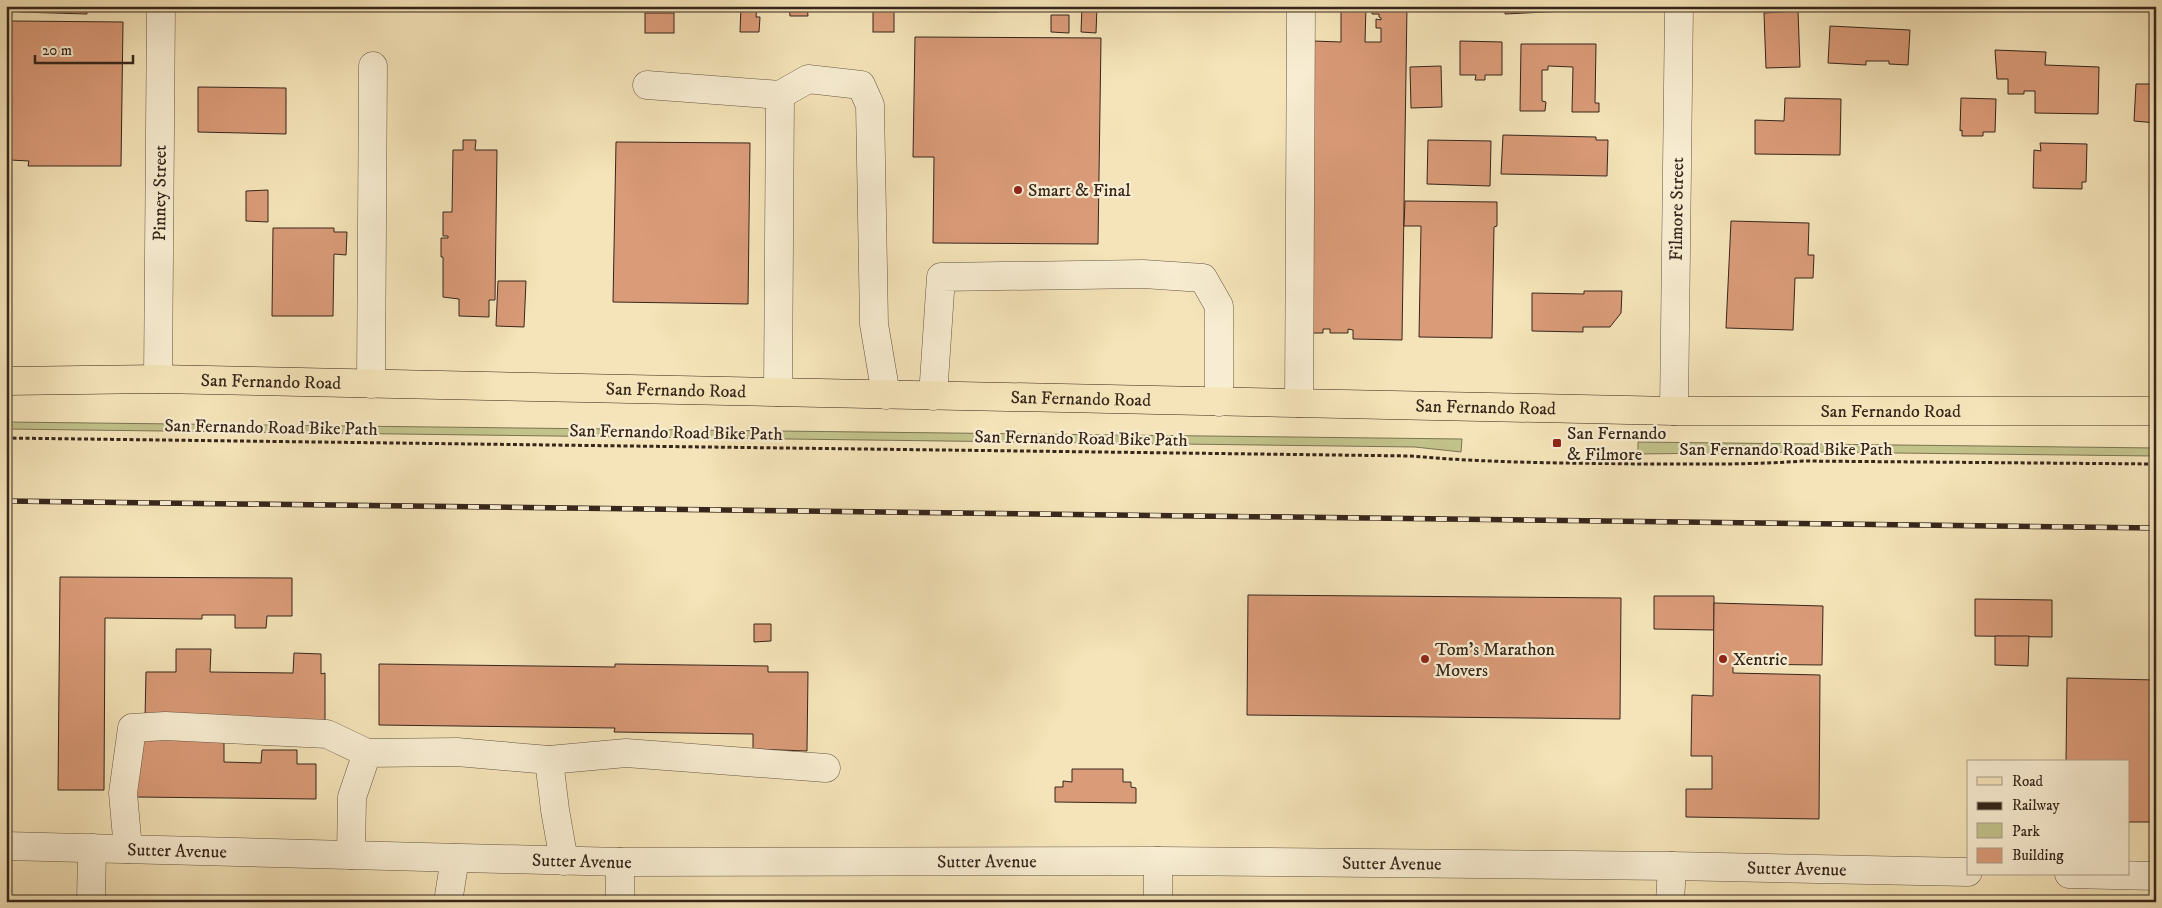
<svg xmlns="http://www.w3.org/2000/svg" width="2162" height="908" font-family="'IM FELL DW Pica',serif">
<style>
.green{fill:#c2c28b;stroke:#7c7453}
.building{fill:#da9b78;stroke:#36261b}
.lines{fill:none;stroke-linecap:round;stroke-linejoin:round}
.minor-casing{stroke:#665642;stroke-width:29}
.major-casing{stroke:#36261b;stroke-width:29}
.path{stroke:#36261b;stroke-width:3;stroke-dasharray:4 2.5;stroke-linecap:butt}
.minor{stroke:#f8edd2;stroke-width:28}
.major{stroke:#f5e4b9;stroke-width:28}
.rail-casing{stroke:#36261b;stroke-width:5.5}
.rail{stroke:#f8edd2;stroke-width:4;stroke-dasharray:11;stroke-linecap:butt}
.poi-dot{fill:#8f2418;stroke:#f8edd2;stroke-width:2}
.labels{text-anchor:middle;stroke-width:4.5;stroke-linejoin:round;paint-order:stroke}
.poi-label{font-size:18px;fill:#36261b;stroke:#f8edd2;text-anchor:start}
.street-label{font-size:18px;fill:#36261b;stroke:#f8edd2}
</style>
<rect width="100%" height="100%" fill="#f5e4b9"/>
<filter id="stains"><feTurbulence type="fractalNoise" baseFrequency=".004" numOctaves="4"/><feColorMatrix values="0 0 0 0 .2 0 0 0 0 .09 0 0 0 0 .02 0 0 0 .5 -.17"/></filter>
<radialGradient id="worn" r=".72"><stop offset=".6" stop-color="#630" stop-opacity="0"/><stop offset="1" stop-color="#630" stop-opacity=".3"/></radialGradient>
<g class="green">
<path d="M6,422l1456,17 -1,13 -46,-5 -1409,-18z"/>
<path d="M1638,442l518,6v8l-349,-4 -169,2z"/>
</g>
<g class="building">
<path d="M19,6h68v8l-68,-2z"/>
<path d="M741,6h16l-1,11h4l-1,15h-19z"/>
<path d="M789,6h18l1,10h-18z"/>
<rect x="970" y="6" width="28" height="6"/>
<path d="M1082,6h15l-1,27 -15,-1z"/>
<path d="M1341,6h25l-1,36h16v-14h-5v-9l5,1v-2l-2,-1v-3h-7v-8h35l-5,334 -49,-1v-9l-5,-1v4h-18v-4h-7v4h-17l7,-292 28,1z"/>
<path d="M1505,6h61v5l-61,3z"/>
<rect x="873" y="8" width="21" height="24"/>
<path d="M1798,11l2,56 -34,1 -2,-55z"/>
<rect x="645" y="13" width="29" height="20"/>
<path d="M1051,15h18v18l-18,-1z"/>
<path d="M12,21l111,1 -2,144h-93l1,-5 -19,-1z"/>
<path d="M1830,26l80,4 -2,35 -19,-1v-3h-23v4l-38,-2z"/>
<path d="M915,37l186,1 -3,206 -165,-1 1,-86h-21z"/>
<path d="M1460,41l42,1v33h-17v5h-10l1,-5h-16z"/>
<path d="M1521,44h75l-1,59h4v9h-27l1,-45 -25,-1v4h-6v31l4,1 -1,9h-25z"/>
<path d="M1995,50l51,2 -1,13 54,2 -1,47 -63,-1v-22h-11v3h-16v-15h-11z"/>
<path d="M1441,66l1,41 -31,1 -1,-41z"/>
<path d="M2136,84h20v39l-22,-2z"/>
<path d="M198,87l88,1v46l-88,-2z"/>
<path d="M1785,98l56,1 -1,56 -85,-1v-34l29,1z"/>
<path d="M1961,98l35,1 -1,33h-12v4h-21v-6l-2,1z"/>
<path d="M1503,135l93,2v3h12l-1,36 -106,-2z"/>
<path d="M463,140h13l-1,10h22l-2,150h-6v17l-30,-1v-17l-16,-2v-40h-2v-19h7v-2h-5v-24h9l1,-62h10z"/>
<path d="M1428,140l63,1 -1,45 -63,-2z"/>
<path d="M616,142l134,1 -2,161 -135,-2z"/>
<path d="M2040,143l47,1 -1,38h-4v7l-49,-1 1,-38 7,1z"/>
<path d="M268,190v32l-22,-1v-30z"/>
<path d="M1405,201l92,1v24l-3,1 -2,111 -73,-1 2,-111h-17z"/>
<path d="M1731,221l78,2 -1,32h6l-1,23h-18l-2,52 -67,-2z"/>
<path d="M273,228h61v4h13l-1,23 -12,-1 -1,62h-61z"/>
<path d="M498,281h28l-2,46 -28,-1z"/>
<path d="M1584,291h38l-1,22 -11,14h-27v5l-51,-1v-38l52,1z"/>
<path d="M60,577l232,1v38h-25l-1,12h-31v-13h-33v4l-97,-1 -1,172h-46z"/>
<path d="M1248,595l373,3 -1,121 -373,-4z"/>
<path d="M1654,596h60v34l-60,-1z"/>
<path d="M1975,599l77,1v37l-77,-1z"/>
<path d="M1714,603l109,3 -1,59 -89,-1v9l87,2 -1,144 -133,-2v-28h26v-33h-21l1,-61 21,1z"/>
<path d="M754,624h17v17l-17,1z"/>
<path d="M1995,636h34l-1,30 -33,-1z"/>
<path d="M176,649h35l-1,23 83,1 1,-20 27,1v20l4,-1v48l-180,-2 1,-47h30z"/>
<path d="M379,664l236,3v-3l153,2v6h40l-1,79 -54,-2v-15l-139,-2 1,-4 -236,-3z"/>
<path d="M2067,678l89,2v142h-28v-60h-62z"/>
<path d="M137,737l87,1v24l37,1 1,-13h35v14h19v35l-180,-2z"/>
<path d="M1072,769h51v13h8v5l5,1v15l-81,-1v-15h8v-6l9,1z"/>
</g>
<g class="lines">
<defs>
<g id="minor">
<path d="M647,85l133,10 -2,297"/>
<path d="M780,95l28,-16 53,6 9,20 4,219 12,71"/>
<path id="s1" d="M158,379l3,-373"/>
<path d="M371,384l2,-318"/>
<path d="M933,396l8,-119 202,-3 60,4 16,28v96"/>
<path d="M1299,403l2,-397"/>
<path id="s2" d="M1674,411l5,-405"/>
<path id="s3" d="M6,846l614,16 538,-1 514,5 296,6"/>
<path d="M128,849l-5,-56 9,-65 33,-2 162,8 40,19"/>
<path d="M351,855l1,-58 15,-44 90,-1 92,8"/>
<path d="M564,861l-9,-51 -6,-50 77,-7 200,15"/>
<path d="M2069,874l87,2"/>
<path d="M91,902l1,-54"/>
<path d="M448,902l7,-44"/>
<path d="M620,902v-40"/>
<path d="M1158,902v-41"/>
<path d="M1670,902l2,-36"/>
</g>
<g id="major">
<path id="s4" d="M6,381l152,-2 1516,32h482"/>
</g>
</defs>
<use href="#minor" class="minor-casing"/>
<use href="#major" class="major-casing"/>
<path class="path" d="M6,438l1405,18c77,7 155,7 232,8 54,0 107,1 160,-3l353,3"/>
<use href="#minor" class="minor"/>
<use href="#major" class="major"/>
<defs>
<path id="rail" d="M6,501l2150,27"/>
</defs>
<use href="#rail" class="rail-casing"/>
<use href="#rail" class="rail"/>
</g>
<g class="poi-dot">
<circle cx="1018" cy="190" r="5"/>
<rect x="1552" y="438" width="10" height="10" rx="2.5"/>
<circle cx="1425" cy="659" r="5"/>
<circle cx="1723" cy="659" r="5"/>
</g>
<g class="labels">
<g class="poi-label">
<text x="1028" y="196">Smart &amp; Final</text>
<text x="1567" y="439">San Fernando<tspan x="1567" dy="21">&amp; Filmore</tspan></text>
<text x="1435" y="655">Tom's Marathon<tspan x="1435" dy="21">Movers</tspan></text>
<text x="1733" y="665">Xentric</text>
</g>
<g class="street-label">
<text dy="6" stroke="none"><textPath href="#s1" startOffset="186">Pinney Street</textPath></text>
<text dy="6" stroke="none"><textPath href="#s2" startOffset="202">Filmore Street</textPath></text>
<text dy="6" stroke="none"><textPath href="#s4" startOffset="265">San Fernando Road</textPath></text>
<text dy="6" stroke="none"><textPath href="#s4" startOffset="670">San Fernando Road</textPath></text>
<text dy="6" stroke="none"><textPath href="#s4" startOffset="1075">San Fernando Road</textPath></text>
<text dy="6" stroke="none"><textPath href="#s4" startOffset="1480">San Fernando Road</textPath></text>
<text dy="6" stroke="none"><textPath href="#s4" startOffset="1885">San Fernando Road</textPath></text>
<text transform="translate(271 427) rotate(1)" y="6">San Fernando Road Bike Path</text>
<text transform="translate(676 432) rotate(1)" y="6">San Fernando Road Bike Path</text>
<text transform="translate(1081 438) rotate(1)" y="6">San Fernando Road Bike Path</text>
<text x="1786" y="455">San Fernando Road Bike Path</text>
<text dy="6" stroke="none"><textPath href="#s3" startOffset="171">Sutter Avenue</textPath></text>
<text dy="6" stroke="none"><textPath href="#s3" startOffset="576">Sutter Avenue</textPath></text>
<text dy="6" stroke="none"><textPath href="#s3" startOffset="981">Sutter Avenue</textPath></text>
<text dy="6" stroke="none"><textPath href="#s3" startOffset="1386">Sutter Avenue</textPath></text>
<text dy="6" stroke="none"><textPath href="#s3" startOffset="1791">Sutter Avenue</textPath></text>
</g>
</g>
<rect width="2162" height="908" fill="none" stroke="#f5e4b9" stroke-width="25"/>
<rect x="8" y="8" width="2147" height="893" fill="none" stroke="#36261b" stroke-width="2.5"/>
<rect x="12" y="12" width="2137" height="883" fill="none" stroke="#36261b"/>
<rect x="1967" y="760" width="162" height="115" fill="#f8edd2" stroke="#aa9d89"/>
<rect x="1977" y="777" width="25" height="8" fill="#f5e4b9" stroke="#aa9d89"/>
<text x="2012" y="786" font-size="15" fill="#36261b">Road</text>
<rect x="1977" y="802" width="25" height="8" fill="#36261b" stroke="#aa9d89"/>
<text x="2012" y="810" font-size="15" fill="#36261b">Railway</text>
<rect x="1977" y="823" width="25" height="15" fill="#c2c28b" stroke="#aa9d89"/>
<text x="2012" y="836" font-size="15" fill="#36261b">Park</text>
<rect x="1977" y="848" width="25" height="15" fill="#da9b78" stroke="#aa9d89"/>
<text x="2012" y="860" font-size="15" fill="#36261b">Building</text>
<path d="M35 55v8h98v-8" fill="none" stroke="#36261b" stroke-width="2.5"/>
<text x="42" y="55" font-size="15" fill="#36261b" stroke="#f8edd2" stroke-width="4" paint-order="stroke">20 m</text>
<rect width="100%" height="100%" filter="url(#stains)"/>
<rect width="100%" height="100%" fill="url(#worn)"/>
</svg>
